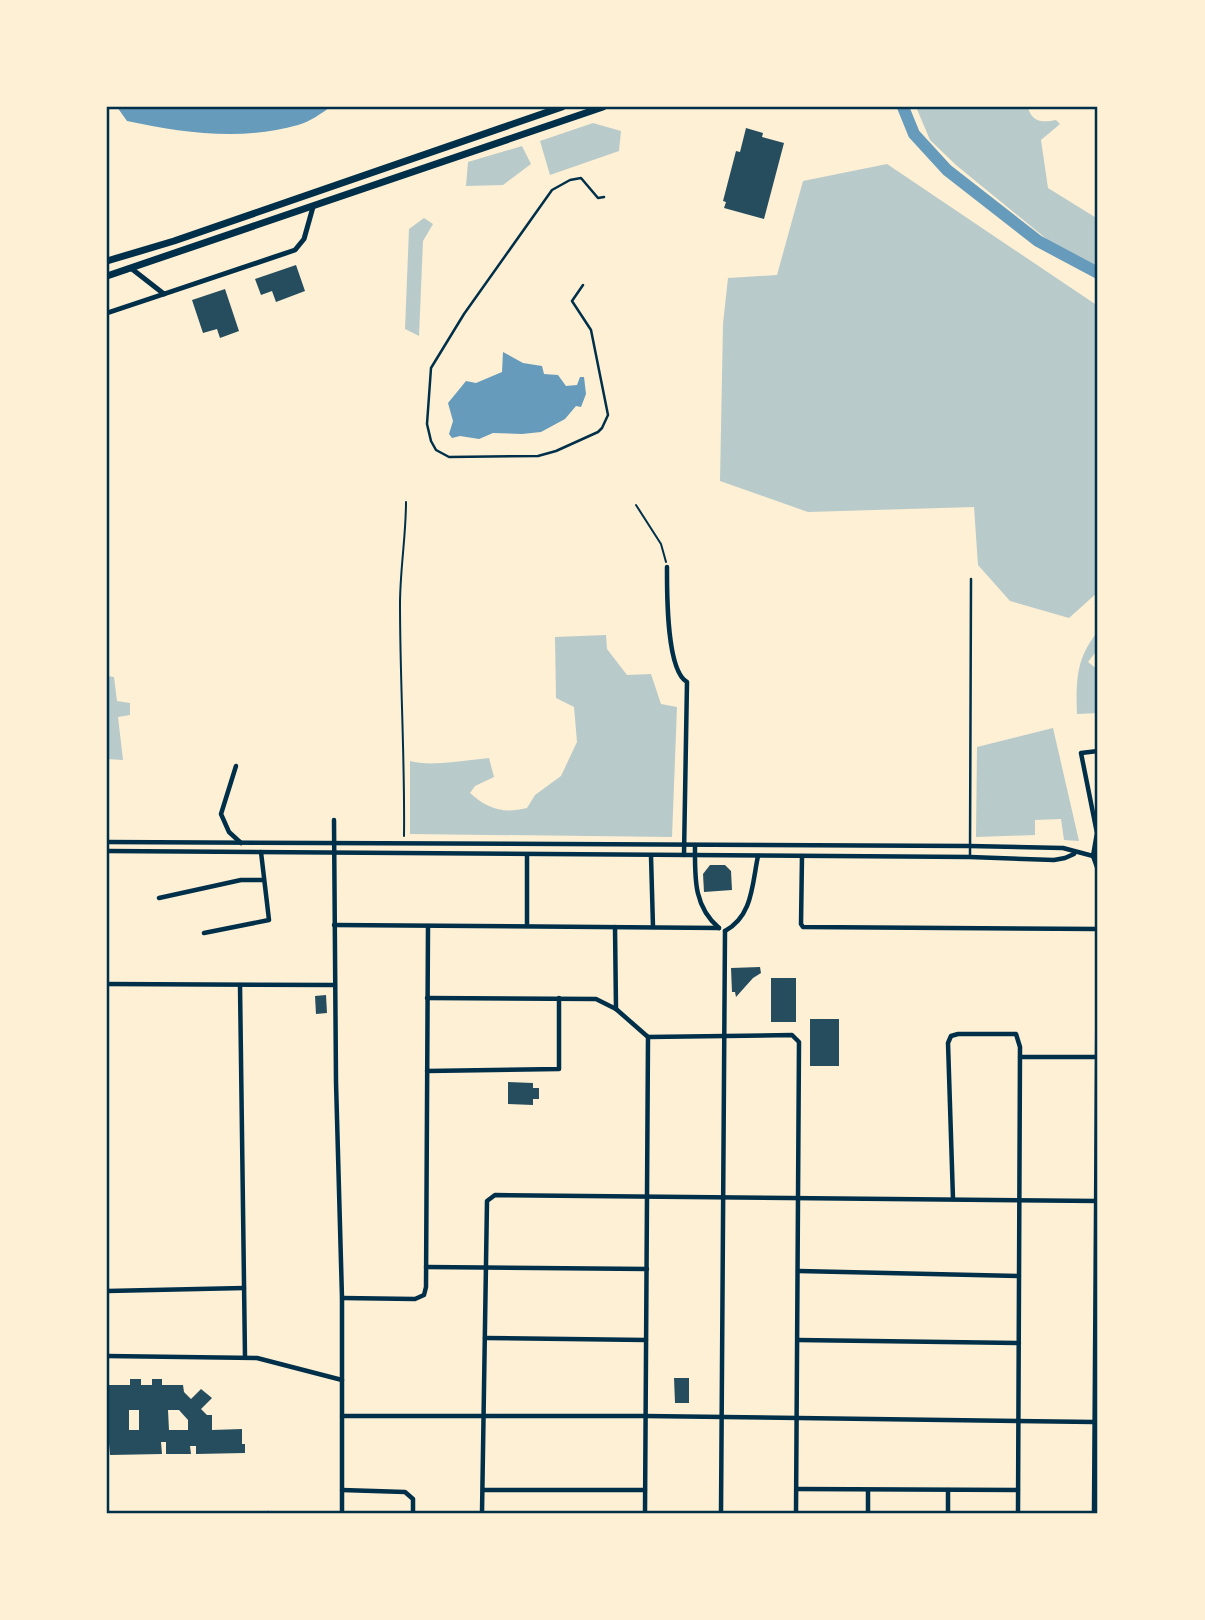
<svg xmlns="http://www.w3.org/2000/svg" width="1205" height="1620" font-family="Inter,sans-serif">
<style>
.green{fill:#b9caca}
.water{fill:#669bbc}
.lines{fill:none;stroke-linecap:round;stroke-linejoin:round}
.river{stroke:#669bbc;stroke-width:12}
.building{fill:#264d5e;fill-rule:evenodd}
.path{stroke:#003049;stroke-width:2}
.service{stroke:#003049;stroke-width:2.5}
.minor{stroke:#003049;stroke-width:4.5}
.tertiary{stroke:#003049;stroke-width:5}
.trunk{stroke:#003049;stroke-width:7}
.neatline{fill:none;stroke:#003049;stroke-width:2.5}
</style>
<rect width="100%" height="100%" fill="#fdf0d5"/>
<g class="green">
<path d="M916,107h112c3,15 15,16 28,13l4,4 -19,16 7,48 50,31v49l-38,-18 -104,-85 -26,-25z"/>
<path d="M593,123l28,8 -2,20 -69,24 -10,-34z"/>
<path d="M522,146l9,18 -28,21 -37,1 2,-24z"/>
<path d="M887,164l211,142v286l-29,26 -59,-17 -32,-36 -4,-58 -166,5 -88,-31 3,-157 5,-46 49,-3 26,-94z"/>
<path d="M424,218l9,6 -10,17 -4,95 -14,-7 4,-100z"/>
<path d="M1098,631v18l-10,13 10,8v43l-21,1c-1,-35 -1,-55 21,-83z"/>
<path d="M606,635l1,14 20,26 24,-1 10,30 16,3 -5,130 -262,-3v-73c19,6 57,-1 79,-3l5,19 -19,9 -5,7c18,16 33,21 57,15l8,-13 26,-19 16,-34 -3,-35 -18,-9 -1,-61z"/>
<path d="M107,676l7,1 3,24 13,2v12l-12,2 5,43 -16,-1z"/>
<path d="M1053,728l26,113 -15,-1 -3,-21 -26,1v15l-59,2 1,-90z"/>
</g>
<g class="water">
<path d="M117,107h214c-10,6 -21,15 -33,18 -55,16 -116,8 -171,-4z"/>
<path d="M503,352l20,11 19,3 2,8 14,1 8,11 11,-1 3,-8h4l2,17 -5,13 -5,-1 -11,13 -24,13 -19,2 -29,-1 -14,6 -19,-3 -8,2 -3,-4 4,-13 -5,-18 18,-22 10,2 26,-11z"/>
</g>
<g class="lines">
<path class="river" d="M903,107l11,27 33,36 91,71 60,32"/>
</g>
<g class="building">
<path d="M746,128l17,5 -1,4 22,6 -20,76 -40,-11 2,-6 -3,-1 13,-50 4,1z"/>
<path d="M296,265l9,26 -29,11 -4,-11 -11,4 -6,-16z"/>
<path d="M225,289l14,42 -19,7 -3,-9 -14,4 -11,-33z"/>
<path d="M710,865h15l6,6 1,19 -28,2 -1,-18z"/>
<path d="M760,967l1,6 -8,5 -17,19 -1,-5h-3l-1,-24z"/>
<rect x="771" y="978" width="25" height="44"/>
<path d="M326,995l1,18 -11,1 -1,-18z"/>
<rect x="810" y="1019" width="29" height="47"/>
<path d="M508,1082l25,1v5h6v11h-6v6l-25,-1z"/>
<path d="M674,1378h15v25h-14z"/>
<path d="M130,1379h11v6h11v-6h10v6h21l1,7 7,7 10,-10 11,9 -11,11 6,6h5v15l30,-1v15h3v9l-49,1v-8h-6l1,8h-25v-12h-5l1,12 -52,1 -3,-35 1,-35h22zM129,1410h10v20h-10zM168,1410h11l9,10v10h-19z"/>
</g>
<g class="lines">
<g class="path">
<path d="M636,505l25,39 5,18"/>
<path d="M404,836c1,-77 -4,-154 -4,-232 0,-34 6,-68 6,-102"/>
</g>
<g class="service">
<path d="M583,285l-11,16 19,29 17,85 -6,13 -4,4 -42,19 -18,5 -89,1 -13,-7 -5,-9 -4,-17 4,-56 33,-54 88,-124 18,-10 11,-2 17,20 6,-1"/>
<path d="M970,857l1,-278"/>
<path d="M268,1513v-1"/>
</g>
<g class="minor">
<path d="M667,567c0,24 -1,103 20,115l-3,173"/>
<path d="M236,766l-15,48 8,18 12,11"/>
<path d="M334,820l2,262 6,216v215"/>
<path d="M107,842l862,4 94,2 30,8"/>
<path d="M695,845c0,32 -2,61 24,83"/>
<path d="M107,851l863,6 84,3 11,-2 9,-4"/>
<path d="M527,855v71"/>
<path d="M651,856l2,71"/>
<path d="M802,856l-1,68 2,3 295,2"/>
<path d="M1093,856l4,-23 -16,-80 17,-2"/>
<path d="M1093,856l5,14"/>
<path d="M159,898l82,-18h22"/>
<path d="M334,925l385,3"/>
<path d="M615,927l1,82 32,28 -3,476"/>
<path d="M725,931c28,-15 27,-47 33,-75"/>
<path d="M204,933l65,-13 -8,-68"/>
<path d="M107,984l228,1"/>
<path d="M240,985l5,372"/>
<path d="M427,998l169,1 20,10"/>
<path d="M648,1037l144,-2 7,7 -3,471"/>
<path d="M1020,1057h77"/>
<path d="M427,1071l132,-2v-71"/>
<path d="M953,1199l-5,-156 3,-7 7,-2h58l4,13 -2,466"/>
<path d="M426,1267l221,2"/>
<path d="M799,1271l220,5"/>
<path d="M107,1291l137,-3"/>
<path d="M342,1298l73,1 9,-4 2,-8 2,-361"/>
<path d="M485,1338l161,2"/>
<path d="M798,1340l221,3"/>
<path d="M107,1356l150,2 85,22"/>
<path d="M342,1416h303l449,6"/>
<path d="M797,1489l221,1"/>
<path d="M342,1490l63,2 8,7v14"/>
<path d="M483,1490h162"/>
<path d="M482,1513l5,-312 8,-6 603,6"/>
<path d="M721,1513l4,-582"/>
<path d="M868,1513v-23"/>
<path d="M948,1513v-23"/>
<path d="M1094,1513l4,-596"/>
</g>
<g class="tertiary">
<path d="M132,269l32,25 131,-44 9,-11 9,-32"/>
<path d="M107,313l57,-19"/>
</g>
<g class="trunk">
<path d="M107,261l67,-20 388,-134"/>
<path d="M107,276l496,-169"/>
</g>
</g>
<rect width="1205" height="1620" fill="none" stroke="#fdf0d5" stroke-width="217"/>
<rect x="108" y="108" width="988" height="1404" class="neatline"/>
</svg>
